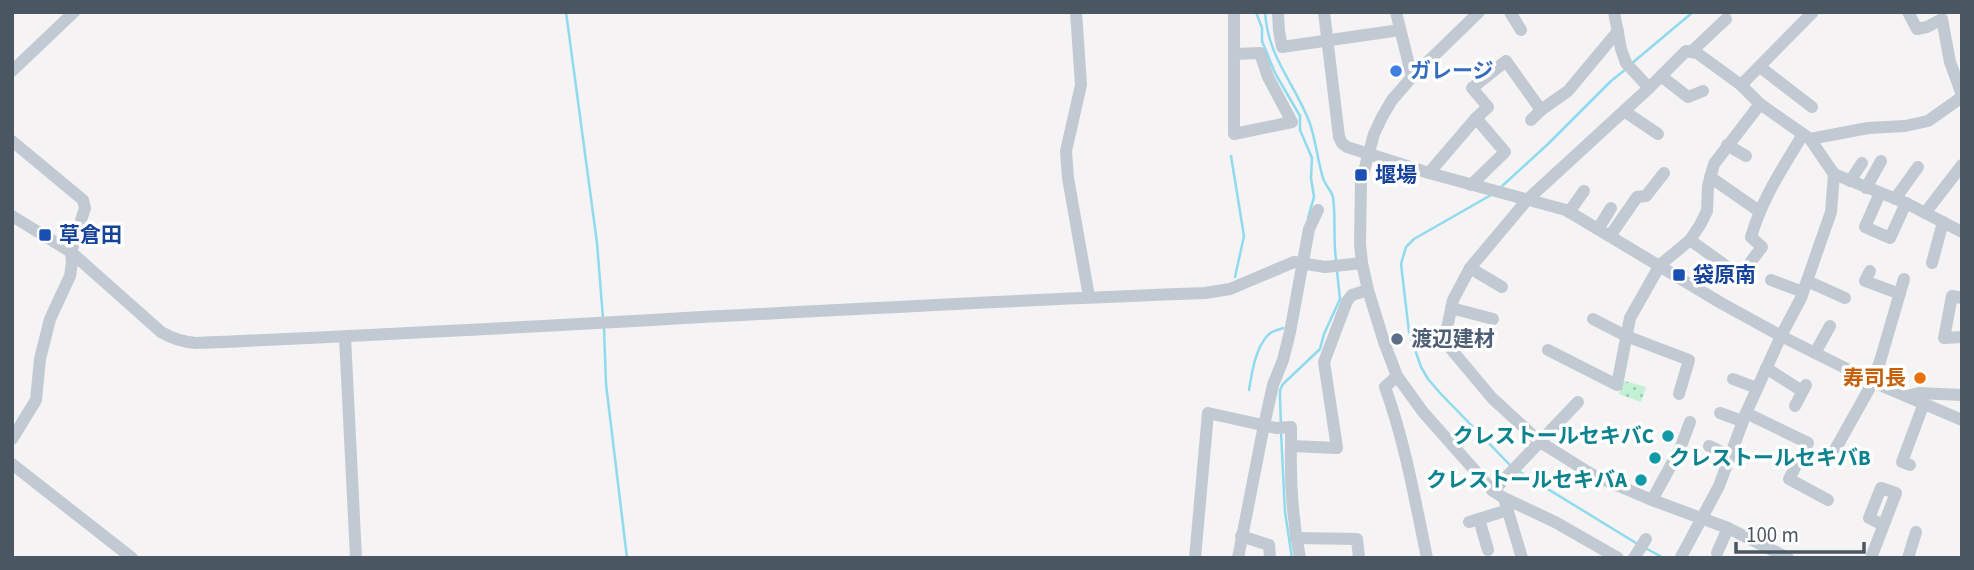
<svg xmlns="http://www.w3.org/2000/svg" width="1974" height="570" font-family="'Source Sans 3','Noto Sans JP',sans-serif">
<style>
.grass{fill:url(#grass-dots)}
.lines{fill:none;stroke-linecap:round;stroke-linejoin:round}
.stream{stroke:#90daee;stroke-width:2.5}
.minor{stroke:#c1cad2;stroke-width:12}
.shop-dot{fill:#3f7fe0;stroke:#fff;stroke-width:2.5}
.transit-dot{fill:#1a4fb4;stroke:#fff;stroke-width:2.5}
.service-dot{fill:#5c6f8a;stroke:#fff;stroke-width:2.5}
.food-dot{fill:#e8710a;stroke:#fff;stroke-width:2.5}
.culture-dot{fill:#0f9aa8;stroke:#fff;stroke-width:2.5}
.labels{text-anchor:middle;stroke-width:7;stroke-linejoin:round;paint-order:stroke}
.shop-label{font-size:21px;font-weight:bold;fill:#366cbe;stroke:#fff;text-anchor:start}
.transit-label{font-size:21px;font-weight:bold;fill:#164399;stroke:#fff;text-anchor:start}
.service-label{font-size:21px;font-weight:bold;fill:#4e5e75;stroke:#fff;text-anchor:start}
.food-label{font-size:21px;font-weight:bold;fill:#c56008;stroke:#fff;text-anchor:end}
.culture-label{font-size:21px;font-weight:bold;fill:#0d838f;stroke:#fff;text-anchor:end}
</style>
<defs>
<pattern id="grass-dots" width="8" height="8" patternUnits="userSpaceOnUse" patternTransform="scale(1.75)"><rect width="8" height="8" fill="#c3f1d5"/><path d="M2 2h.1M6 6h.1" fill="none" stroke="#a0c6b0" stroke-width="1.8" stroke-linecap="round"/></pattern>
</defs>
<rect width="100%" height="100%" fill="#f5f3f3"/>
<path class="grass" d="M1621,380l25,7 -5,15 -22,-8z"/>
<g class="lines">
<g class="stream">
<path d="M566,12l31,231 6,75"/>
<path d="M1256,12l6,16v13l13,32 25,43v14l12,28 -1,20 3,19 -6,21"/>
<path d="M1265,12c3,46 29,70 44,109 7,18 8,38 14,57 2,7 8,12 10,19 3,21 0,42 3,63"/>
<path d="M1631,64l62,-52"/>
<path d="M1231,156l13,80 -9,41"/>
<path d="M1501,187l47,-43 63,-63 15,-12"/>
<path d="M1491,195l-77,44 -8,8 -5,17 8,68 12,35 7,12 13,15 70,72"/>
<path d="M604,328l2,56 21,174"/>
<path d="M1249,390c3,-18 6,-41 19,-55 3,-4 10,-5 15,-7"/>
<path d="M1281,425l-1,-27v-8l3,-6 37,-35 4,-15 16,-35 -3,-28"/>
<path d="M1281,432l4,80 7,46"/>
<path d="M1520,472l116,71"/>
<path d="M1645,548l19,10"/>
</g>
<g class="minor">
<path d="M1076,12l5,73 -15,66 2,27 21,119"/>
<path d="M1234,12v122l58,-12 -24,-45 -8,-24 -26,1"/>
<path d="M1278,12l1,19 3,16 118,-17"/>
<path d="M1324,12l15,125 3,6 5,4 82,26 137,37 155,93 60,33 92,46 89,38"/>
<path d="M1396,12l16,65"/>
<path d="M1479,12l-67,65 -20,23 -10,17 -8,17 -13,48 -1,62 2,19 6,27 16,52 13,34 26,36 70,79 11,7 18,60"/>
<path d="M1510,12l11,18"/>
<path d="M1614,12l7,37 5,14 23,25"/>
<path d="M1908,12l9,17 10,-2 15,-8 8,43 12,33"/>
<path d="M1691,52l35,-33"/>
<path d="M1760,67l52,40"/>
<path d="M12,71l62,-59"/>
<path d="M1661,76l27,21 15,-6"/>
<path d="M1741,85l72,-73"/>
<path d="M1624,111l34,23"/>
<path d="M1531,120l10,-10"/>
<path d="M1810,139l58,-11 37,-2 23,-5 34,-24"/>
<path d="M12,141l71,59 2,8 -14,44 1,11 -2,13 -20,43 -10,40 -4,41 -24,39"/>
<path d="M1727,145l19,11"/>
<path d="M1429,173l47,-55 12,-11 -16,-19 34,-27 35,49 27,-19 50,-60"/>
<path d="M1710,177l49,34"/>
<path d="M1850,181l12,-18"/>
<path d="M1471,185l34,-33 -29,-34"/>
<path d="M1866,188l15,-27"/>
<path d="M1880,193l-15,34 25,11 16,-35"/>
<path d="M1895,199l23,-32"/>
<path d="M1569,212l15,-21"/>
<path d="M1925,213l37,-48"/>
<path d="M12,216l59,36 90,80c12,7 21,10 35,11 337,-14 673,-38 1009,-50l25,-4 64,-27 31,5 37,-4"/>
<path d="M1598,229l13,-21"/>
<path d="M1610,236l27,-39 9,-1 18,-23"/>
<path d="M1690,240l50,36 22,-29 -11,-10c12,-41 31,-67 52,-103"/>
<path d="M1932,263l11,-41"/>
<path d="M1470,268l32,19"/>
<path d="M1870,271l-5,10 35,13"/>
<path d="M1771,280l32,12"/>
<path d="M1807,281l38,17"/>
<path d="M1962,298l-10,-2 -8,42 18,-1"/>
<path d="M1451,308l42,11"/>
<path d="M1593,319l33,17 63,24 -10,34"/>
<path d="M345,337l11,221"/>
<path d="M1548,350l69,35 13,-67 30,-53 30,-25 10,-15 7,-14 1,-25 6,-22 46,-60"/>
<path d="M1815,353l15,-27"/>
<path d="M1766,368l36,23"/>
<path d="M1397,376l-12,11c20,55 30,113 42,171"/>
<path d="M1733,379l24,9"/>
<path d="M1907,396l12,-3 43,2"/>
<path d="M1795,406l11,-21"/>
<path d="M1720,413l22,8"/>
<path d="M1746,413l62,30 -19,36 39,21"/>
<path d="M1291,446c-1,40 1,72 9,112"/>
<path d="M1709,446l21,10"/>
<path d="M1836,448l37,-66 8,-24 23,-79"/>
<path d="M12,464l120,94"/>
<path d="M1910,465l-8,-3 22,-59"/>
<path d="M1493,491l85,-89"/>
<path d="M1504,498l51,24 63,36"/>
<path d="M1652,500l28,-51 10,-27"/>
<path d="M1479,519l9,31"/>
<path d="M1469,522l39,-12"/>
<path d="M1241,536l28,9 1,13"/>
<path d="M1296,538l61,1 2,19"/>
<path d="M1717,553l11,-25"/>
<path d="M1681,557l38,-71 27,-73 35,-77 20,-38 30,-86 3,-38"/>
<path d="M1195,558l13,-145 68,15 15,-1v19l46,2 -13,-86 23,-61 5,-6 16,-5"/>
<path d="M1238,558l26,-133 9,-40 10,-25 7,-28 19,-103 9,-19"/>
<path d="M1634,558l12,-19"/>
<path d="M1788,558l-60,-30 -76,-28 -59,-25 -53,-33 -48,-44 -41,-49 -6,-11 8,-38 17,-32 57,-68 122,-112 37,-37 11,2 44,32 19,19 50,35 24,35 72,29 56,29"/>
<path d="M1871,558l25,-65 -15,-5 -12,30 14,7"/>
<path d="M1908,558l8,-26"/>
</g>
</g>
<circle class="shop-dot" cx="1396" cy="71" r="7"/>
<g class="transit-dot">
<rect x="1354" y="168" width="14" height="14" rx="3.5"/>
<rect x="38" y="228" width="14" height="14" rx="3.5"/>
<rect x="1672" y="268" width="14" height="14" rx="3.5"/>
</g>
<circle class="service-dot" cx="1397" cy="339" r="7"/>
<circle class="food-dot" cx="1920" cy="378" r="7"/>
<g class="culture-dot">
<circle cx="1668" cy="436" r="7"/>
<circle cx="1655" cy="458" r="7"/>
<circle cx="1641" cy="480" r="7"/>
</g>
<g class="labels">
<g class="shop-label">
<text x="1410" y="78">ガレージ</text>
</g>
<g class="transit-label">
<text x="1375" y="182">堰場</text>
<text x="59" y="242">草倉田</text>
<text x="1693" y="282">袋原南</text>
</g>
<g class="service-label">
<text x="1411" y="346">渡辺建材</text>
</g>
<g class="food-label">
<text x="1906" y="385">寿司長</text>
</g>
<g class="culture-label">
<text x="1654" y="443">クレストールセキバC</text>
<text x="1669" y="465" text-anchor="start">クレストールセキバB</text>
<text x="1627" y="487">クレストールセキバA</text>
</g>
</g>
<rect width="1974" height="570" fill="none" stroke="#4a5661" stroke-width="28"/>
<path d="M1736 542v10h128v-10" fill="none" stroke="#4a5661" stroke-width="3.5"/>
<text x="1746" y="542" font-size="21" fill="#4a5661" stroke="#ffffff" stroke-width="5" paint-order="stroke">100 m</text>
</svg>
